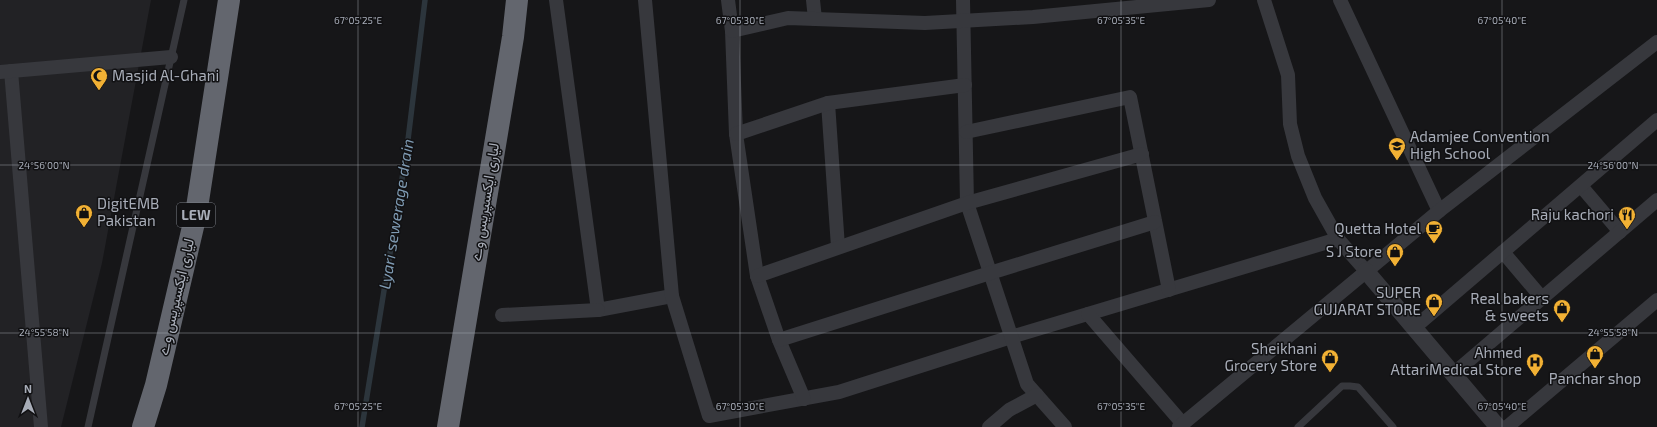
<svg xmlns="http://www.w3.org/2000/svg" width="1657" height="427" font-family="'Exo 2',Vazirmatn,sans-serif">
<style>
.built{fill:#222225}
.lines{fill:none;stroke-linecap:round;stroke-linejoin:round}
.stream{stroke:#2c353c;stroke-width:5.5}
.service{stroke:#37383d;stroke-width:7}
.minor{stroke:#37383d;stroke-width:14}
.tertiary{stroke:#37383d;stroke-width:17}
.motorway{stroke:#63666e;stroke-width:22}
.ticks{fill:none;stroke:#a8adb8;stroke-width:1;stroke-opacity:0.45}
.labels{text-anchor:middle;stroke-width:3;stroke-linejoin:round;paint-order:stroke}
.shield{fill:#111113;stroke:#7b7e86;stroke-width:1}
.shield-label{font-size:14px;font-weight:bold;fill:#a8adb8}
.poi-label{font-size:15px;fill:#a8adb8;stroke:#111113;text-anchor:end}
.street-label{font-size:15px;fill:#a8adb8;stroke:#111113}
.water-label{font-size:16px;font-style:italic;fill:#7f9bb3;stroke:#111113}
.ticks-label{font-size:10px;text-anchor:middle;fill:#a8adb8;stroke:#111113;stroke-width:3;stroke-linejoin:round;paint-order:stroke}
</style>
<rect width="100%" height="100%" fill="#161618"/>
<path class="built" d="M0,0h151l-49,263 -41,164h-61z"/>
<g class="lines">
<path class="stream" d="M362,427l45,-279 18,-148"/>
<g class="service">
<path d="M88,427l96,-427"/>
<path d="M1298,427l44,-41h8l8,1 35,40"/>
</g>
<g class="minor">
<path d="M556,0l42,310 74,-14"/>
<path d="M645,0l27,296 37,120 130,-24 172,-55 327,-98 28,32"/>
<path d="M728,0l4,31 4,103 21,142 22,64 25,59"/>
<path d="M813,0l2,19"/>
<path d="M963,0l4,203 60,181 38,43"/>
<path d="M1264,0l24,75 2,49 8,32 17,42 23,41"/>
<path d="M1340,0l99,211"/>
<path d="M732,31l56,-13 137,5 108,-6 176,-17"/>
<path d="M11,71l30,356"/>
<path d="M0,72l171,-15"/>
<path d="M828,103l10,144"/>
<path d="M966,132l164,-35 39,193"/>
<path d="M736,134l92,-31 137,-18"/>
<path d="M1581,186l39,46"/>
<path d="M1503,252l39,46"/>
<path d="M757,276l210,-73 175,-49"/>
<path d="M1088,314l95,110"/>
<path d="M502,315l96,-5"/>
<path d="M1414,328l243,-208"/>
<path d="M779,340l211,-67 165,-51"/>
<path d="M1453,374l204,-174"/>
<path d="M989,427l20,-17 28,-15"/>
<path d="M1179,427l260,-216 218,-169"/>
<path d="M1507,427l150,-127"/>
</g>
<path class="tertiary" d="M1366,271l132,156"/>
<g class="motorway">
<path d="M143,427l13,-42 40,-171 33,-214"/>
<path d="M448,427l65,-390 4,-37"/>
</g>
</g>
<path class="ticks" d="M358,0v427M740,0v427M1121,0v427M1502,0v427M0,165h1657M0,333h1657"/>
<defs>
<symbol id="mosque-pin" viewBox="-11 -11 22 30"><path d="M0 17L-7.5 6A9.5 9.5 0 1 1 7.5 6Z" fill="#f2b134" stroke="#111113"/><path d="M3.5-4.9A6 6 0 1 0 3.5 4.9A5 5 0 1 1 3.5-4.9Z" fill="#111"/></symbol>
<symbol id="school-pin" viewBox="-11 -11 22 30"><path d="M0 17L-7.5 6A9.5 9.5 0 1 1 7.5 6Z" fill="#f2b134" stroke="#111113"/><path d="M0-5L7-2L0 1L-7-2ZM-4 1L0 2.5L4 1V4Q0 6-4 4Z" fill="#111"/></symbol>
<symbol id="shop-pin" viewBox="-11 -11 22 30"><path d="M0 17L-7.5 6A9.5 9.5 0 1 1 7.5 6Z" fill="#f2b134" stroke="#111113"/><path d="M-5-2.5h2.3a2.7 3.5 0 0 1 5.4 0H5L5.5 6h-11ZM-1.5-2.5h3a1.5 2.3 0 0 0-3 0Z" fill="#111"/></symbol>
<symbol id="restaurant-pin" viewBox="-11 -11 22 30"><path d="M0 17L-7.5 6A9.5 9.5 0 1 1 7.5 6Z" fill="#f2b134" stroke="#111113"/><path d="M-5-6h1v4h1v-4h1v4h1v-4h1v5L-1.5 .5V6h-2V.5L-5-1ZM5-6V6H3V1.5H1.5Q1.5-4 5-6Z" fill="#111"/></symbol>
<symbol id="cafe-pin" viewBox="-11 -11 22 30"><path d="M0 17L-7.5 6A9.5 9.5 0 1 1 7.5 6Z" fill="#f2b134" stroke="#111113"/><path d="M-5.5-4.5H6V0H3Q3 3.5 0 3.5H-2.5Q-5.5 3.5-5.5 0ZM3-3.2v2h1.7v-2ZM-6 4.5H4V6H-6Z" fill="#111"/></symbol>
<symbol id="hospital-pin" viewBox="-11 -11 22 30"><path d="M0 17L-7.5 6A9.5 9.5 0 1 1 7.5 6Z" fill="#f2b134" stroke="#111113"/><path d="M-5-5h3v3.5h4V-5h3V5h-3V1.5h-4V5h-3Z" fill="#111"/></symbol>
</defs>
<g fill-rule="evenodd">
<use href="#mosque-pin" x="89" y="66" width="20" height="27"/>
<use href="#school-pin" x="1387" y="136" width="20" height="27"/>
<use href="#shop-pin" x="74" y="203" width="20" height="27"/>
<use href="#restaurant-pin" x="1617" y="205" width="20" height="27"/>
<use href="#cafe-pin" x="1424" y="219" width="20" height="27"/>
<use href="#shop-pin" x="1385" y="242" width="20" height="27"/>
<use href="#shop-pin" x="1424" y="292" width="20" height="27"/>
<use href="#shop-pin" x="1552" y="298" width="20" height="27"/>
<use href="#shop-pin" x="1585" y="344" width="20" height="27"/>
<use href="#shop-pin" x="1320" y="348" width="20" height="27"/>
<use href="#hospital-pin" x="1525" y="352" width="20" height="27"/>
</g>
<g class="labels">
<rect class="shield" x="177" y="203" width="38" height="24" rx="3"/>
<g class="shield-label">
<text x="196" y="220">LEW</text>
</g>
<g class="poi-label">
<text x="112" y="81" text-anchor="start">Masjid Al-Ghani</text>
<text x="1410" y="142" text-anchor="start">Adamjee Convention<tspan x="1410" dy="17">High School</tspan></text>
<text x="97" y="209" text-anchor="start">DigitEMB<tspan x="97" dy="17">Pakistan</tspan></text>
<text x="1614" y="220">Raju kachori</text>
<text x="1421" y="234">Quetta Hotel</text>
<text x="1382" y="257">S J Store</text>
<text x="1421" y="298">SUPER<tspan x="1421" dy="17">GUJARAT STORE</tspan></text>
<text x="1549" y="304">Real bakers<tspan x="1549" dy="17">&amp; sweets</tspan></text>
<text x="1317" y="354">Sheikhani<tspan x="1317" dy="17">Grocery Store</tspan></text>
<text x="1522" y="358">Ahmed<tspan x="1522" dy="17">AttariMedical Store</tspan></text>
<text x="1595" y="384" text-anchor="middle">Panchar shop</text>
</g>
<g class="street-label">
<text transform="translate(485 202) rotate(-81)" y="5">لیاری ایکسپریس وے</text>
<text transform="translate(176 297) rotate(-77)" y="5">لیاری ایکسپریس وے</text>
</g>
<g class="water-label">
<text transform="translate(396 214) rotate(-81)" y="6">Lyari sewerage drain</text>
</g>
</g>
<g class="ticks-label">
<text x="358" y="24">67°05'25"E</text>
<text x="740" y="24">67°05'30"E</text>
<text x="1121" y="24">67°05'35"E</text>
<text x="1502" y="24">67°05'40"E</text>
<text x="44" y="169">24°56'00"N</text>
<text x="1613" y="169">24°56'00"N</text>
<text x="44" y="336">24°55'58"N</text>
<text x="1613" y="336">24°55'58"N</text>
<text x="358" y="410">67°05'25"E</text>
<text x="740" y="410">67°05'30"E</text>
<text x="1121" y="410">67°05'35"E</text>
<text x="1502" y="410">67°05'40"E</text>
</g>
<g transform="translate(28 399)" stroke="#111113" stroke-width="3" paint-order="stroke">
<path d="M0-3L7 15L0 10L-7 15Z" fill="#a8adb8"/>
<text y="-6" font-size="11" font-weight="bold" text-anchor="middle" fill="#a8adb8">N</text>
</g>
</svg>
